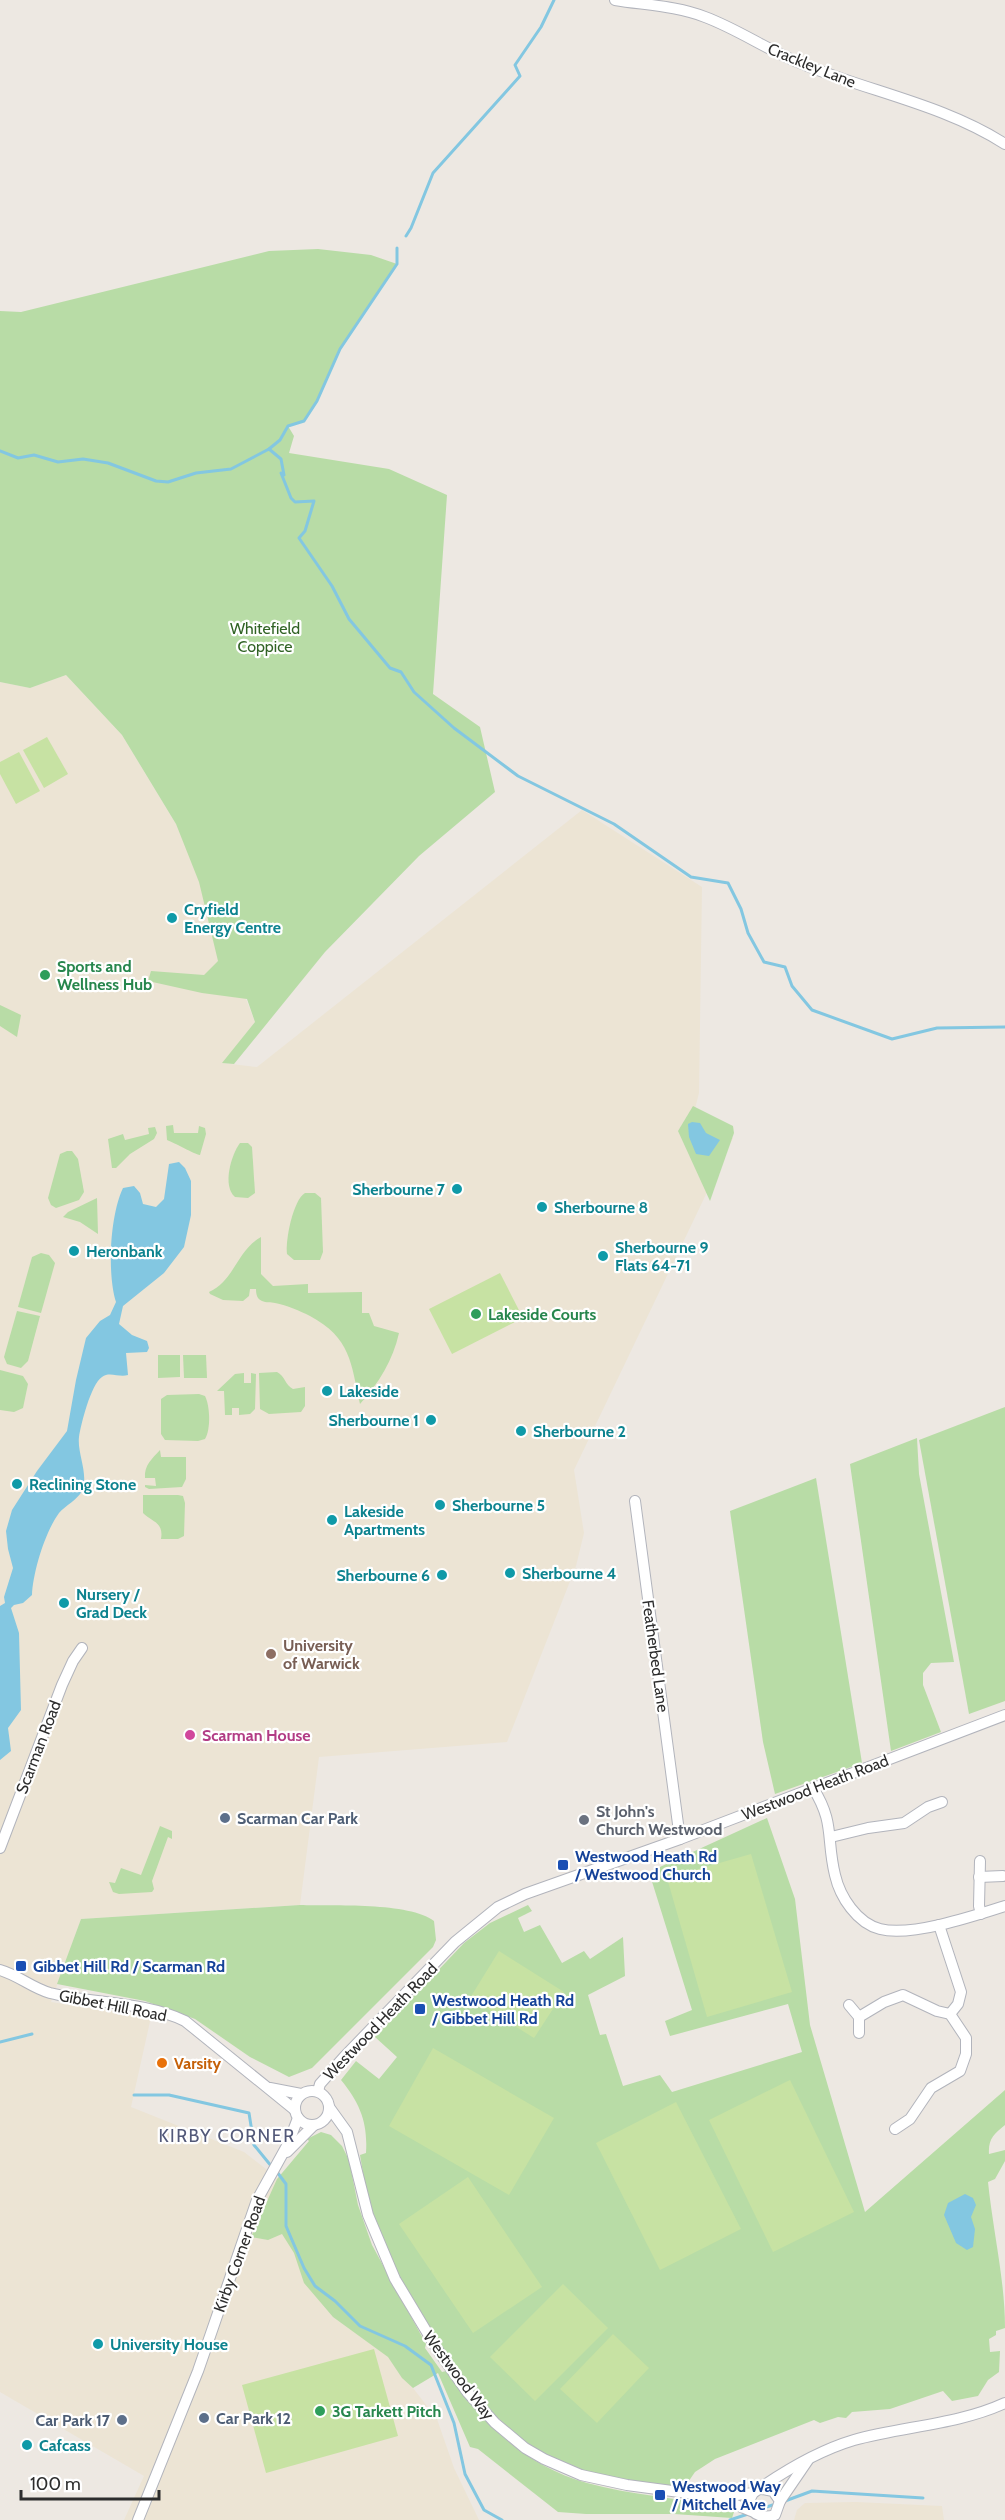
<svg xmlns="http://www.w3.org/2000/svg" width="1005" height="2520" font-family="Cabin,sans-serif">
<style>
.education{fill:#ece4d4}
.green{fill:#b8dca6}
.pitch{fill:#c7e2a3}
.water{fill:#83c7e1}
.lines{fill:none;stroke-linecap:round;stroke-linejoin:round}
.stream{stroke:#83c7e1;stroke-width:3}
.minor-casing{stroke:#b2b4bc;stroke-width:12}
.minor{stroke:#fff;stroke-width:10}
.culture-dot{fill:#0f9aa8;stroke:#fff;stroke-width:2}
.leisure-dot{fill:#2e9e5b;stroke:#fff;stroke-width:2}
.education-dot{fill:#8d6e63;stroke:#fff;stroke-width:2}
.hotel-dot{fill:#d1479c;stroke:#fff;stroke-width:2}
.service-dot{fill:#5c6f8a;stroke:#fff;stroke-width:2}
.worship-dot{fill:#6b7280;stroke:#fff;stroke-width:2}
.transit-dot{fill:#1a4fb4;stroke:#fff;stroke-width:2}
.food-dot{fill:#e8710a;stroke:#fff;stroke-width:2}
.labels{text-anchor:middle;stroke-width:4.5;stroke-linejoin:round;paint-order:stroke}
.street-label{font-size:16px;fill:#2d2d2d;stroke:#fff}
.park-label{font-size:16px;fill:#316325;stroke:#fff}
.culture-label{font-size:16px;font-weight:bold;fill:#0d838f;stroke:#fff;text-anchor:start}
.leisure-label{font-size:16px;font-weight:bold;fill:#27864d;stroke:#fff;text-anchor:start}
.education-label{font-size:16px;font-weight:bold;fill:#785e54;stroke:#fff;text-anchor:start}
.hotel-label{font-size:16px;font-weight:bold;fill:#b23c85;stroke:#fff;text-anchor:start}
.worship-label{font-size:16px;font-weight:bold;fill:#5b616d;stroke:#fff;text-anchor:start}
.service-label{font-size:16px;font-weight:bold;fill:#4e5e75;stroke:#fff;text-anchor:start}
.transit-label{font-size:16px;font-weight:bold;fill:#164399;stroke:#fff;text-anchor:start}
.food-label{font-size:16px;font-weight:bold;fill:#c56008;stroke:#fff;text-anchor:start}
.neighbourhood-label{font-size:18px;letter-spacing:1.5px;fill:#535979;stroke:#fff}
</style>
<rect width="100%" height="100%" fill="#ede8e2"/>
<g class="education">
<path d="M66,675l56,60 54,89 14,32 65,166 -32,41 34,4 325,-257 120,77 -3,206 -5,20 39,25 -159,332 10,63 -8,33 -69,176 -188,15 -19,148 -219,14 -30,83 100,15 -20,90 113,45 36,28 99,164 58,75 17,49 25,52h-355l20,-44 -144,-84v-1710l30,6z"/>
<path d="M856,2502l86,4 2,14h-150l3,-10 8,-7z"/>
</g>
<g class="green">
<path d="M318,249l53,6 26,9 -57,85 -23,52 -13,20 -16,5 6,10 -5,17 100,16 58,26 -14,199 47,33 15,65 -76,64 -94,96 -91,112 -12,-1 33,-41 -8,-23 -45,-6 -54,-12 3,-10 53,4 14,-14 -19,-79 -23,-58 -54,-89 -56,-60 -36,13 -30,-6v-371l21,1 248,-61z"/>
<path d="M0,1005l21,10 -4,22 -17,-11z"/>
<path d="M693,1106l40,20 1,7 -24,68 -32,-70z"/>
<path d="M173,1125l1,8h24l1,-7 6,2 1,6 -6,21c-6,-1 -25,-12 -33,-15l-1,-14z"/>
<path d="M155,1127l2,6 -3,6 -24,15 -14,14h-4l-4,-29 15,-5 2,6 24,-6 -1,-6z"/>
<path d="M240,1143h8l4,4 3,46 -7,5 -13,-1c-13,-11 -4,-42 5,-54z"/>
<path d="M67,1151h5l6,8 6,33 -5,8 -23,8 -5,-3 -3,-7 12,-44z"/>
<path d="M305,1193h10l6,5 2,54 -3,8h-26l-7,-6c-2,-13 6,-54 18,-61z"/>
<path d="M97,1198l1,36 -18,-12 -17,-5 5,-5z"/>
<path d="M261,1237v37l12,12 35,-2v9l54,-1v21h7l5,13 25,7c-6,27 -20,50 -39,71 -9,-41 -9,-66 -50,-88 -10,-5 -23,-11 -35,-13 -4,-1 -9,0 -13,-2 -5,-2 -6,-7 -6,-12h-6l-1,7 -6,5 -20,-1 -13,-6 -1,-2c26,-12 28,-42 52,-55z"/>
<path d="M41,1253l8,2 6,8 -14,50 -23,-6 14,-50z"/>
<path d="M17,1311l23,5 -12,45 -7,7 -14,-4 -3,-7z"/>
<path d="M158,1355h22v22l-22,1z"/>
<path d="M183,1355h23l1,23h-23z"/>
<path d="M0,1370l23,6 5,8 -5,24 -9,4 -14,-2z"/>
<path d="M277,1372c8,4 8,13 16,17l12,-2v19l-4,6 -32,2 -9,-5 -1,-36z"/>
<path d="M244,1373v10h7v-10l5,1 -1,35 -5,5 -11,1v-7h-7v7h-7l-1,-24h-7l18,-17z"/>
<path d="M199,1394l6,2c5,10 6,33 0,43l-7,2 -33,-1 -4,-6v-35l6,-4z"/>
<path d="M1005,1407v294l-36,13 -50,-274z"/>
<path d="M917,1438l2,36 35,188 -23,1 -8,10v12l18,47 -50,19 -41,-287z"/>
<path d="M160,1450l1,7h25v22l-4,8 -33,2 -4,-2v-2l11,1 -1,-8h-10c-1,-13 7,-19 15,-28z"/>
<path d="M816,1478l46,285 -87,31 -12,-52 -33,-231z"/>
<path d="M143,1495h35l5,1 2,7 -1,33 -6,3h-17c3,-17 -9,-17 -18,-26z"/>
<path d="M767,1818l28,81 15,126 55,187 140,-122v35c-11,9 -17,14 -16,29l16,-4v11l-10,18 -7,3c5,49 17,98 17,146l-9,3v4l-7,4 1,13 10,-1 -1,21 -11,8 -10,16 -26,5 -9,-10 -53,18 -38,3 -6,6 -8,-1 -18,6 -6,-3 -99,39 -20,13 -11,16c-39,-5 -83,-8 -120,-24 -80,-32 -159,-159 -188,-238 -8,-23 -12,-47 -16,-71l6,-2c2,-30 -6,-50 -25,-73l15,-19 23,18 18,-22 -22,-20 89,-94 26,-20 38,-18 4,6 -14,7 6,14 16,-7 22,38 22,-12 6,8 33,-22 2,39 -37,19 12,40 6,-1 17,52 37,-11 12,17 130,-40 -14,-48 -118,32 -5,-15 27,-11 -43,-138z"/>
<path d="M160,1826l12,5v8l-4,-2 -16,44 2,8 -2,3 -33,2 -6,-2 -4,-10 6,1 6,-15 20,7z"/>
<path d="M300,1905c32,1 110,-3 134,16l2,19 -3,7 -121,121 -23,9 -39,-20 -55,-38 -50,-18 -88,-17 24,-65z"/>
<path d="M321,2132l10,3 11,11 7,14 9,45 14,40 54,99 -1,4 17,24 4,-1c37,53 78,94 141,112 43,12 88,14 132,24l15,5 -2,6 -58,-4h-88l-28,-2 -80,-63 -8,-2 -32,-74 -25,15 -11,-10 -14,-21 -55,-40 -29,-34 -10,-30 -12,-19 -14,6 -17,-3 26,-58 32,-38 -2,-2z"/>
</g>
<g class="pitch">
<path d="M47,737l21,37 -24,14 -21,-38z"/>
<path d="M19,752l21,39 -24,13 -16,-30v-12z"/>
<path d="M500,1273l23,45 -71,36 -23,-45z"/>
<path d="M751,1854l41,138 -85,25 -40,-139z"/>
<path d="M499,1951l65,41 -30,46 -64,-40z"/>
<path d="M433,2048l121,70 -45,77 -120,-69z"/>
<path d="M790,2080l64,132 -81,40 -64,-132z"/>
<path d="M676,2102l65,127 -81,41 -64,-127z"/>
<path d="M468,2177l74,110 -69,46 -74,-109z"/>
<path d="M563,2284l45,44 -73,73 -45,-44z"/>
<path d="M613,2334l36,34 -52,55 -37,-34z"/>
<path d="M374,2349l24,87 -132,37 -24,-88z"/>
</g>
<g class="water">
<path d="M692,1122l8,1 6,10 14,7 -11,16 -13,-2 -7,-17 -1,-13z"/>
<path d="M179,1162l6,6 6,13v34l-7,32 -20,26 -41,33 -4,18 13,11 15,6 2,7 -2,4 -21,1 2,22c-9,3 -18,-4 -26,2 -11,7 -21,47 -23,60 -2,17 10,36 3,54 -4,8 -17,15 -23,22 -14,19 -26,59 -27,82l-9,8 -9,2 -3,3 8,25 2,77 -13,18 3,23 -11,9v-154l5,-3 -1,-6 9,-29 -5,-19 -2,-18 6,-21 25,-39 30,-40 9,-51 10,-42 14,-17 10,-6 6,-13c-9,-28 -6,-87 7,-114l11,-2 6,7 3,11 13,3 8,-8 5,-35z"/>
<path d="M965,2194l8,4 3,7 -5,12 4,12 -2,18 -6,3 -11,-7 -12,-28 4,-12z"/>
</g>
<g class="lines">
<g class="stream">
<path d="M406,236l5,-8 22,-55 87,-97 -5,-11 26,-38 13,-27"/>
<path d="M269,449l11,-9 8,-14 16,-5 13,-20 23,-52 57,-85v-16"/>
<path d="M0,451l18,7 16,-3 24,7 25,-3 25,4 48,18 12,1 28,-9 35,-4 38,-20 12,10 3,16 -3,-2 10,25 4,4 19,-1 -9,30 -6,7 33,48 17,33 41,49 11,4 13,20 40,36 64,48 96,48 77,53 37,6 13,26 7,24 16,29 21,5 7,19 20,24 80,29 45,-11 68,-1"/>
<path d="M0,2042l32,-8"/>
<path d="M134,2095h35l80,18 5,32 18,22"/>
<path d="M277,2172l9,12v42l18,42 11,18 20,15 25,25 45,20 26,19 23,58 11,51 19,36 18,10"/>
<path d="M785,2501l27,-10 111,7"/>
<path d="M757,2510l19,-6"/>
<path d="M730,2520l18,-6"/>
</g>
<defs>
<g id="minor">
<path d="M615,0c30,5 62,6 90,17 35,13 65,35 100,48 66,27 139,40 200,79"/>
<path d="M635,1501l45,338"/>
<path d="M813,1788c22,35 13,50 22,87 5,22 22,48 45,54 31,8 94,-13 125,-23"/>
<path d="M831,1837l37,-9 36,-5 24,-16 14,-5"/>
<path d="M0,1848l62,-163 11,-24 9,-13"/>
<path d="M980,1861l-1,45 2,8"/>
<path d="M979,1877l24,-1"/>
<path d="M0,1970c18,5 32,18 50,23 44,11 93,8 135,28l110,89"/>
<path d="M849,2005l10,12v16"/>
<path d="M859,2017l25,-15 19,-7 34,16 13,3"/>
<path d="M270,2088l31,6"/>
<circle cx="312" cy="2108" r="17"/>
<path d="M318,2091l2,-7 24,-27 111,-115 43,-35 27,-13 155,-55 325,-124"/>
<path d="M329,2107l18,25 21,83 27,64 42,70 31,44 27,30 30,25 19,11 37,16 46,10 90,12 34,14"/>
<path d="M895,2129l15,-10 21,-31 29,-17 6,-17v-16l-16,-24 8,-10 3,-12 -22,-67"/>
<path d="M287,2152l27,-27"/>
<path d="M762,2489l11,2 7,10 -5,14c-16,5 -33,-5 -22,-22 31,-22 64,-42 101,-53 50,-14 103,-15 151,-37"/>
<path d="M720,2497l33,-4"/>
<path d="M780,2501l28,-41"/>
<path d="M138,2520l60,-149 59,-171 31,-56 10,-26"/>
</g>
</defs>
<use href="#minor" class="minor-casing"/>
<use href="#minor" class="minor"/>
</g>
<g class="culture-dot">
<circle cx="172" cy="918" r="6"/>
<circle cx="457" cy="1189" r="6"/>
<circle cx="542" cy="1207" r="6"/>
<circle cx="74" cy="1251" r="6"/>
<circle cx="603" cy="1256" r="6"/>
<circle cx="327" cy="1391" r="6"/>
<circle cx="431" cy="1420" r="6"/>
<circle cx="521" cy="1431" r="6"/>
<circle cx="17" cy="1484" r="6"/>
<circle cx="440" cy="1505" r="6"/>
<circle cx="332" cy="1520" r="6"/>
<circle cx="510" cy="1573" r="6"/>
<circle cx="442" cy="1575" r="6"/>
<circle cx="64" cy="1603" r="6"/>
<circle cx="98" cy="2344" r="6"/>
<circle cx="27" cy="2445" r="6"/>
</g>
<g class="leisure-dot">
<circle cx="45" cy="975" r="6"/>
<circle cx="476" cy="1314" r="6"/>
<circle cx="320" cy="2411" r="6"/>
</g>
<circle class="education-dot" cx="271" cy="1654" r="6"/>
<circle class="hotel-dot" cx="190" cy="1735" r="6"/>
<g class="service-dot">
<circle cx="225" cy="1818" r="6"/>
<circle cx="204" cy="2418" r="6"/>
<circle cx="122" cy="2420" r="6"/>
</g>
<circle class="worship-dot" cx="584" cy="1820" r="6"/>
<g class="transit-dot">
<rect x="557" y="1859" width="12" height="12" rx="3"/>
<rect x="15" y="1960" width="12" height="12" rx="3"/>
<rect x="414" y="2003" width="12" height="12" rx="3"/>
<rect x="654" y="2489" width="12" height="12" rx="3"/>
</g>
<circle class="food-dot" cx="162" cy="2063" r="6"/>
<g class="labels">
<g class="street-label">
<text transform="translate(812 65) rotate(22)" y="6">Crackley Lane</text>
<text transform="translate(656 1656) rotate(82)" y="6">Featherbed Lane</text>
<text transform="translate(38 1747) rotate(-69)" y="6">Scarman Road</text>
<text transform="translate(815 1787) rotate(-21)" y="6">Westwood Heath Road</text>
<text transform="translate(113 2005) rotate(11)" y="6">Gibbet Hill Road</text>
<text transform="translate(380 2021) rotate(-46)" y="6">Westwood Heath Road</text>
<text transform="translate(239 2254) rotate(-70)" y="6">Kirby Corner Road</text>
<text transform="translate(459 2375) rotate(53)" y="6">Westwood Way</text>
</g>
<g class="park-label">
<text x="265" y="634">Whitefield<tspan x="265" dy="18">Coppice</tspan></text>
</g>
<g class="culture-label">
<text x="184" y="915">Cryfield<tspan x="184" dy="18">Energy Centre</tspan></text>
<text x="445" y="1195" text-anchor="end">Sherbourne 7</text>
<text x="554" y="1213">Sherbourne 8</text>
<text x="615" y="1253">Sherbourne 9<tspan x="615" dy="18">Flats 64-71</tspan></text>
<text x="86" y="1257">Heronbank</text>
<text x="339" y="1397">Lakeside</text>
<text x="419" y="1426" text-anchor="end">Sherbourne 1</text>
<text x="533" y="1437">Sherbourne 2</text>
<text x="29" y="1490">Reclining Stone</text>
<text x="452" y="1511">Sherbourne 5</text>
<text x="344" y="1517">Lakeside<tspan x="344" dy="18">Apartments</tspan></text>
<text x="522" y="1579">Sherbourne 4</text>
<text x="430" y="1581" text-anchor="end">Sherbourne 6</text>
<text x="76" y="1600">Nursery /<tspan x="76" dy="18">Grad Deck</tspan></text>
<text x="110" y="2350">University House</text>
<text x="39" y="2451">Cafcass</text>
</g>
<g class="leisure-label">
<text x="57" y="972">Sports and<tspan x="57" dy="18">Wellness Hub</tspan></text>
<text x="488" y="1320">Lakeside Courts</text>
<text x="332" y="2417">3G Tarkett Pitch</text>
</g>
<g class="education-label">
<text x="283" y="1651">University<tspan x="283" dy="18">of Warwick</tspan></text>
</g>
<g class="hotel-label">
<text x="202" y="1741">Scarman House</text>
</g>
<g class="worship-label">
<text x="596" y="1817">St John's<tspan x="596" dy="18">Church Westwood</tspan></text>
</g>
<g class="service-label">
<text x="237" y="1824">Scarman Car Park</text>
<text x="216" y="2424">Car Park 12</text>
<text x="110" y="2426" text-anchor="end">Car Park 17</text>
</g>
<g class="transit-label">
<text x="575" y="1862">Westwood Heath Rd<tspan x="575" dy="18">/ Westwood Church</tspan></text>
<text x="33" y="1972">Gibbet Hill Rd / Scarman Rd</text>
<text x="432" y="2006">Westwood Heath Rd<tspan x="432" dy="18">/ Gibbet Hill Rd</tspan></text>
<text x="672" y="2492">Westwood Way<tspan x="672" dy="18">/ Mitchell Ave</tspan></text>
</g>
<g class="food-label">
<text x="174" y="2069">Varsity</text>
</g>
<g class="neighbourhood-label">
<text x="227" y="2142">KIRBY CORNER</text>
</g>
</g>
<path d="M21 2490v9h138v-9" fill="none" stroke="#2d2d2d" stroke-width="3"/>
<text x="30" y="2490" font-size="18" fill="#2d2d2d" stroke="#ffffff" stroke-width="4.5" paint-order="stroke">100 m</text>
</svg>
